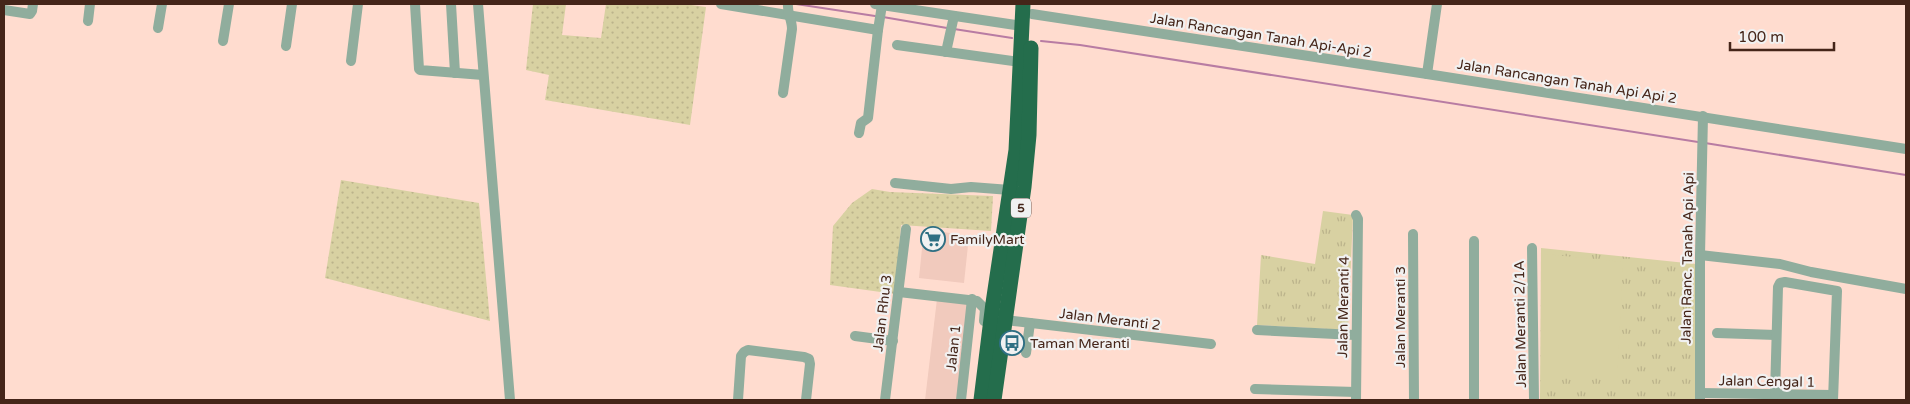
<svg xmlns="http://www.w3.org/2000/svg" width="1910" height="404" font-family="'Varela Round',sans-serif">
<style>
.built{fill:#f1cabd}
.grass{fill:url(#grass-dots)}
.park{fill:url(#park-tufts)}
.pitch{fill:#d8d1a2}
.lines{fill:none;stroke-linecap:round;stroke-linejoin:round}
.stream{stroke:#b87ca3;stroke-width:2}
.minor{stroke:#90ad9d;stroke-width:10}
.highway{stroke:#246d4c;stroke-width:15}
.labels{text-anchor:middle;stroke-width:4.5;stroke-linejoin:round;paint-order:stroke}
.shield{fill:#f1f1f1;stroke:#79625a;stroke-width:1}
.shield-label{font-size:12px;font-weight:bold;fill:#452519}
.street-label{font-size:14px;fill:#452519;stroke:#f1f1f1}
.poi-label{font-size:14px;fill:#452519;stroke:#f1f1f1;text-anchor:start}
</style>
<defs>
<pattern id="grass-dots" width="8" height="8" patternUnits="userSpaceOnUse" patternTransform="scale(1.25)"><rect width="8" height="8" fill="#d8d1a2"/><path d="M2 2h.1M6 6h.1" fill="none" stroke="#bbb38b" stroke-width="1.8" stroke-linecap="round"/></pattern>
<pattern id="park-tufts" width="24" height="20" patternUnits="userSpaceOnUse" patternTransform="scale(1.25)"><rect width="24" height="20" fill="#d8d1a2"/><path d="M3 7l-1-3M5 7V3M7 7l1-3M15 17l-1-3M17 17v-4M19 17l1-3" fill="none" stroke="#bbb38b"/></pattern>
</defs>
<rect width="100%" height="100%" fill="#ffdccf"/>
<g class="built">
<path d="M924,229l45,7 -5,47 -45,-5z"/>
<path d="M937,299l32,3 -11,98h-33z"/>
</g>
<g class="grass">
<path d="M533,4h33l-4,31 39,3 5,-34h78l22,3 -16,118 -145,-25 4,-25 -23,-5z"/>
<path d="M341,180l138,23 11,118 -165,-43z"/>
<path d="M872,189l18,3 103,4 -2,35 -90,-6 -6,69 -65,-9 3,-59 19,-23z"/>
</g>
<g class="park">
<path d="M1323,211l30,4 -5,115 -91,-5 4,-70 54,9z"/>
<path d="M1541,248l155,16 -1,136h-155z"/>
</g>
<path class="pitch" d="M1545,254l78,8 -6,116h-72z"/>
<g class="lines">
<g class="stream">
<path d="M796,4l79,12"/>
<path d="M883,17l64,11"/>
<path d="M954,29l58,9"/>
<path d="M1041,41l39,4 618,97"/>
<path d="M1705,143l201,32"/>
</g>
<g class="minor">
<path d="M415,4l4,65 1,1 63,5"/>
<path d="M451,4l4,69"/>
<path d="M478,4l32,396"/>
<path d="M721,4l157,26"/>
<path d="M875,4l147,22"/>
<path d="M4,10l26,4 2,-3 1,-7"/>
<path d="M1032,14l395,60 479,75"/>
<path d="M88,21l2,-17"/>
<path d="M158,28l4,-24"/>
<path d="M223,41l6,-37"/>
<path d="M897,45l123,17"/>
<path d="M286,46l6,-42"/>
<path d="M946,52l8,-36"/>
<path d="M351,61l7,-57"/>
<path d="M1427,74l10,-70"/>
<path d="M783,93l9,-64c0,-9 -5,-16 -4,-25"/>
<path d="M859,133l2,-10 7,-5 10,-88 4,-25"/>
<path d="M895,183l56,6 20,-2 39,3"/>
<path d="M1413,234l1,166"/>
<path d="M1474,241v159"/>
<path d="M1532,248l2,152"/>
<path d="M1700,255l80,9 31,8 95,17"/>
<path d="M899,292l78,9 8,8 -1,12"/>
<path d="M1005,320l206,24"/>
<path d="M1257,330l98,5"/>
<path d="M1717,333l59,2"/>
<path d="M855,336l38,5"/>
<path d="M1026,353l4,-30"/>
<path d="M1255,389l101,3"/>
<path d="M1700,393l133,2"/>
<path d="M1775,394l3,-107 2,-4 5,-1 52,9 -4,109"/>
<path d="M738,400l3,-44 3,-4 4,-2 56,7 5,2 1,5 -4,36"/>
<path d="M885,400l21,-171"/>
<path d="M961,400l11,-101"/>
<path d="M1356,400l2,-181 -2,-4"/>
<path d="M1700,400v-145l3,-139"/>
</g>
<g class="highway">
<path d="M981,400l12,-97 23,-153 7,-146"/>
<path d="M994,400l30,-213 5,-52 2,-87"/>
</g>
</g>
<defs>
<symbol id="supermarket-ring" viewBox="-11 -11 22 22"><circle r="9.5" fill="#f1f1f1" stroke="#2e6f83" stroke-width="1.5"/><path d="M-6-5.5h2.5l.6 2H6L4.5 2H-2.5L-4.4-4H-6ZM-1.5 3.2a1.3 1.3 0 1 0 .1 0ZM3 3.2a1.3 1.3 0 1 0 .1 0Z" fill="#2e6f83"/></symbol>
<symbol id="bus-ring" viewBox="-11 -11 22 22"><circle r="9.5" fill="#f1f1f1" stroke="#2e6f83" stroke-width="1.5"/><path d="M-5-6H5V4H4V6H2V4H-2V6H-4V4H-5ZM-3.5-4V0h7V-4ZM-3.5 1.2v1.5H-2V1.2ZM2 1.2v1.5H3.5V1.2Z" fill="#2e6f83"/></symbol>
</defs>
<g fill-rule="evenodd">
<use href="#supermarket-ring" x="919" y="225" width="28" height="28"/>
<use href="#bus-ring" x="998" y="329" width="28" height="28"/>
</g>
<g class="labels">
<rect class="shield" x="1011" y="198.5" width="20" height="19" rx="4"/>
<g class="shield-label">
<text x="1021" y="212">5</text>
</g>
<g class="street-label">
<text transform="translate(1261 35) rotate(9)" y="5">Jalan Rancangan Tanah Api-Api 2</text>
<text transform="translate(1567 81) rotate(9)" y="5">Jalan Rancangan Tanah Api Api 2</text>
<text transform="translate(1687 258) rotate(-89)" y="5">Jalan Ranc. Tanah Api Api</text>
<text transform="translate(1343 307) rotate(-89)" y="5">Jalan Meranti 4</text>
<text transform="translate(882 313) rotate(-83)" y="5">Jalan Rhu 3</text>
<text transform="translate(1400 317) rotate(-90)" y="5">Jalan Meranti 3</text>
<text transform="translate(1110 319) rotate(7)" y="5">Jalan Meranti 2</text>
<text transform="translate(1520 324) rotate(-91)" y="5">Jalan Meranti 2/1A</text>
<text transform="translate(953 348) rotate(-84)" y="5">Jalan 1</text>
<text transform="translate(1767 381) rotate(1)" y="5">Jalan Cengal 1</text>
</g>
<g class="poi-label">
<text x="950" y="244">FamilyMart</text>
<text x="1030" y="348">Taman Meranti</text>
</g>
</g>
<rect width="1910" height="404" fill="none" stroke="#452519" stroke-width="10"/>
<path d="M1730 42v8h104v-8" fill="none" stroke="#452519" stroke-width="2.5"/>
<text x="1738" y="42" font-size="15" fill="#452519" stroke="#f1f1f1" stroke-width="4" paint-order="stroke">100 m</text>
</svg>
